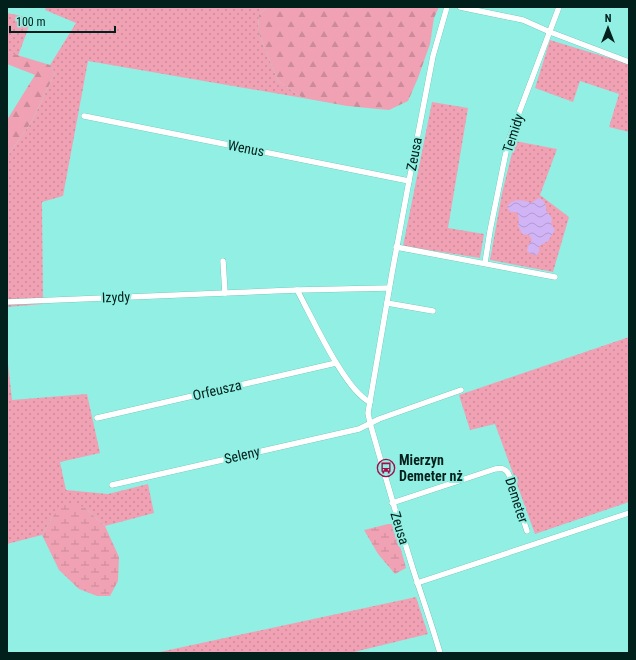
<svg xmlns="http://www.w3.org/2000/svg" width="636" height="660" font-family="'Roboto Condensed',sans-serif">
<style>
.grass{fill:url(#grass-dots)}
.forest{fill:url(#forest-firs)}
.wetland{fill:url(#wetland-marsh)}
.water{fill:url(#water-waves)}
.lines{fill:none;stroke-linecap:round;stroke-linejoin:round}
.street-casing{stroke:#55b5a9;stroke-width:6}
.street{stroke:#fff;stroke-width:5.5}
.labels{text-anchor:middle;stroke-width:4;stroke-linejoin:round;paint-order:stroke}
.street-label{font-size:14px;fill:#011f1b;stroke:#91f0e3}
.poi-label{font-size:14px;font-weight:bold;fill:#011f1b;stroke:#91f0e3;text-anchor:start}
</style>
<defs>
<pattern id="grass-dots" width="8" height="8" patternUnits="userSpaceOnUse"><rect width="8" height="8" fill="#f0a2b4"/><path d="M2 2h.1M6 6h.1" fill="none" stroke="#cc8b9a" stroke-width="1.8" stroke-linecap="round"/></pattern>
<pattern id="forest-firs" width="22" height="20" patternUnits="userSpaceOnUse"><rect width="22" height="20" fill="#f0a2b4"/><path d="M5 1l3.5 6h-7zM16 11l3.5 6h-7z" fill="#cc8b9a"/></pattern>
<pattern id="wetland-marsh" width="20" height="14" patternUnits="userSpaceOnUse"><rect width="20" height="14" fill="#f0a2b4"/><path d="M1 5h8M5 5V1M11 12h8M15 12V8" fill="none" stroke="#cc8b9a"/></pattern>
<pattern id="water-waves" width="16" height="10" patternUnits="userSpaceOnUse"><rect width="16" height="10" fill="#d1b4f5"/><path d="M0 5q4-4 8 0t8 0" fill="none" stroke="#b29ad1"/></pattern>
</defs>
<rect width="100%" height="100%" fill="#91f0e3"/>
<g class="grass">
<path d="M46,7h221l-8,8 -1,16 20,50 25,17 -215,-37 -25,135 -21,6 1,102 -36,3v-150l25,-36 23,-48 -5,-8 26,-42 -31,-13z"/>
<path d="M7,13l25,5 -14,38 -11,-4z"/>
<path d="M550,40l79,24v68l-20,-5 10,-33 -39,-13 -7,21 -38,-14z"/>
<path d="M432,102l36,6 -20,120 36,6 -4,24 -77,-12z"/>
<path d="M515,141l42,8 -17,46 29,22 -16,55 -63,-12 12,-67z"/>
<path d="M629,337v165l-94,32 -40,-110 -25,6 -11,-35z"/>
<path d="M7,354l5,46 75,-6 13,59 -40,9 6,28 42,4 40,-10 6,29 -49,13 -21,-19 -31,9 -11,19 -35,9z"/>
<path d="M416,597l12,37 -78,19h-195z"/>
</g>
<g class="forest">
<path d="M267,7h172l-5,11 -4,26 -12,34 -10,23 -19,9 -42,-4 -44,-8 -25,-17 -20,-50 1,-16z"/>
<path d="M7,52l43,13 5,8 -23,48 -25,36v-37l28,-45 -28,-11z"/>
</g>
<g class="wetland">
<path d="M66,502l18,5 21,19 14,31 -1,24 -8,15h-13l-18,-7 -20,-19 -17,-35 11,-19z"/>
<path d="M388,524h6l12,44 -11,6 -17,-20 -14,-24z"/>
</g>
<path class="water" d="M539,198c8,4 6,8 8,15l3,2 2,4 -1,5 4,6 -7,11 -9,5v5l-2,4 -6,-1 -4,-3 1,-5 4,-6 -3,-5 -7,-1 -4,-9 1,-5 -2,-8h-6l-4,-4c3,-10 16,-9 24,-5z"/>
<g class="lines">
<defs>
<g id="street">
<path d="M460,7l63,13 27,12 79,30"/>
<path d="M84,116l325,65"/>
<path d="M396,247l159,30"/>
<path d="M223,261l2,32"/>
<path d="M485,263l5,-32 18,-89 51,-135"/>
<path d="M297,290c14,25 48,101 73,112"/>
<path d="M7,302l290,-12 92,-2"/>
<path d="M387,303l46,8"/>
<path d="M97,418l239,-55"/>
<path d="M112,485l247,-56 20,-10 82,-29"/>
<path d="M392,503l103,-34c7,-1 11,-1 14,6l18,56"/>
<path d="M417,583l212,-70"/>
<path d="M440,653c-8,-28 -18,-56 -27,-84 -15,-48 -29,-97 -43,-146l-2,-10 24,-140 17,-92 24,-125 14,-49"/>
</g>
</defs>
<use href="#street" class="street-casing"/>
<use href="#street" class="street"/>
</g>
<defs>
<symbol id="bus-ring" viewBox="-11 -11 22 22"><circle r="9.5" fill="#91f0e3" stroke="#a30d4c" stroke-width="1.5"/><path d="M-5-6H5V4H4V6H2V4H-2V6H-4V4H-5ZM-3.5-4V0h7V-4ZM-3.5 1.2v1.5H-2V1.2ZM2 1.2v1.5H3.5V1.2Z" fill="#a30d4c"/></symbol>
</defs>
<g fill-rule="evenodd">
<use href="#bus-ring" x="376" y="458" width="20" height="20"/>
</g>
<g class="labels">
<g class="street-label">
<text transform="translate(513 133) rotate(-72)" y="5">Temidy</text>
<text transform="translate(246 148) rotate(11)" y="5">Wenus</text>
<text transform="translate(414 154) rotate(-79)" y="5">Zeusa</text>
<text transform="translate(116 297) rotate(-2)" y="5">Izydy</text>
<text transform="translate(217 390) rotate(-13)" y="5">Orfeusza</text>
<text transform="translate(242 455) rotate(-13)" y="5">Seleny</text>
<text transform="translate(517 500) rotate(72)" y="5">Demeter</text>
<text transform="translate(400 528) rotate(73)" y="5">Zeusa</text>
</g>
<g class="poi-label">
<text x="399" y="465">Mierzyn<tspan x="399" dy="16">Demeter nż</tspan></text>
</g>
</g>
<rect width="636" height="660" fill="none" stroke="#011f1b" stroke-width="16"/>
<g transform="translate(608 28)" stroke="#91f0e3" stroke-width="3" paint-order="stroke">
<path d="M0-3L7 15L0 10L-7 15Z" fill="#011f1b"/>
<text y="-6" font-size="11" font-weight="bold" text-anchor="middle" fill="#011f1b">N</text>
</g>
<path d="M10 26v6h105v-6" fill="none" stroke="#011f1b" stroke-width="2"/>
<text x="16" y="26" font-size="12" fill="#011f1b" stroke="#91f0e3" stroke-width="3" paint-order="stroke">100 m</text>
</svg>
